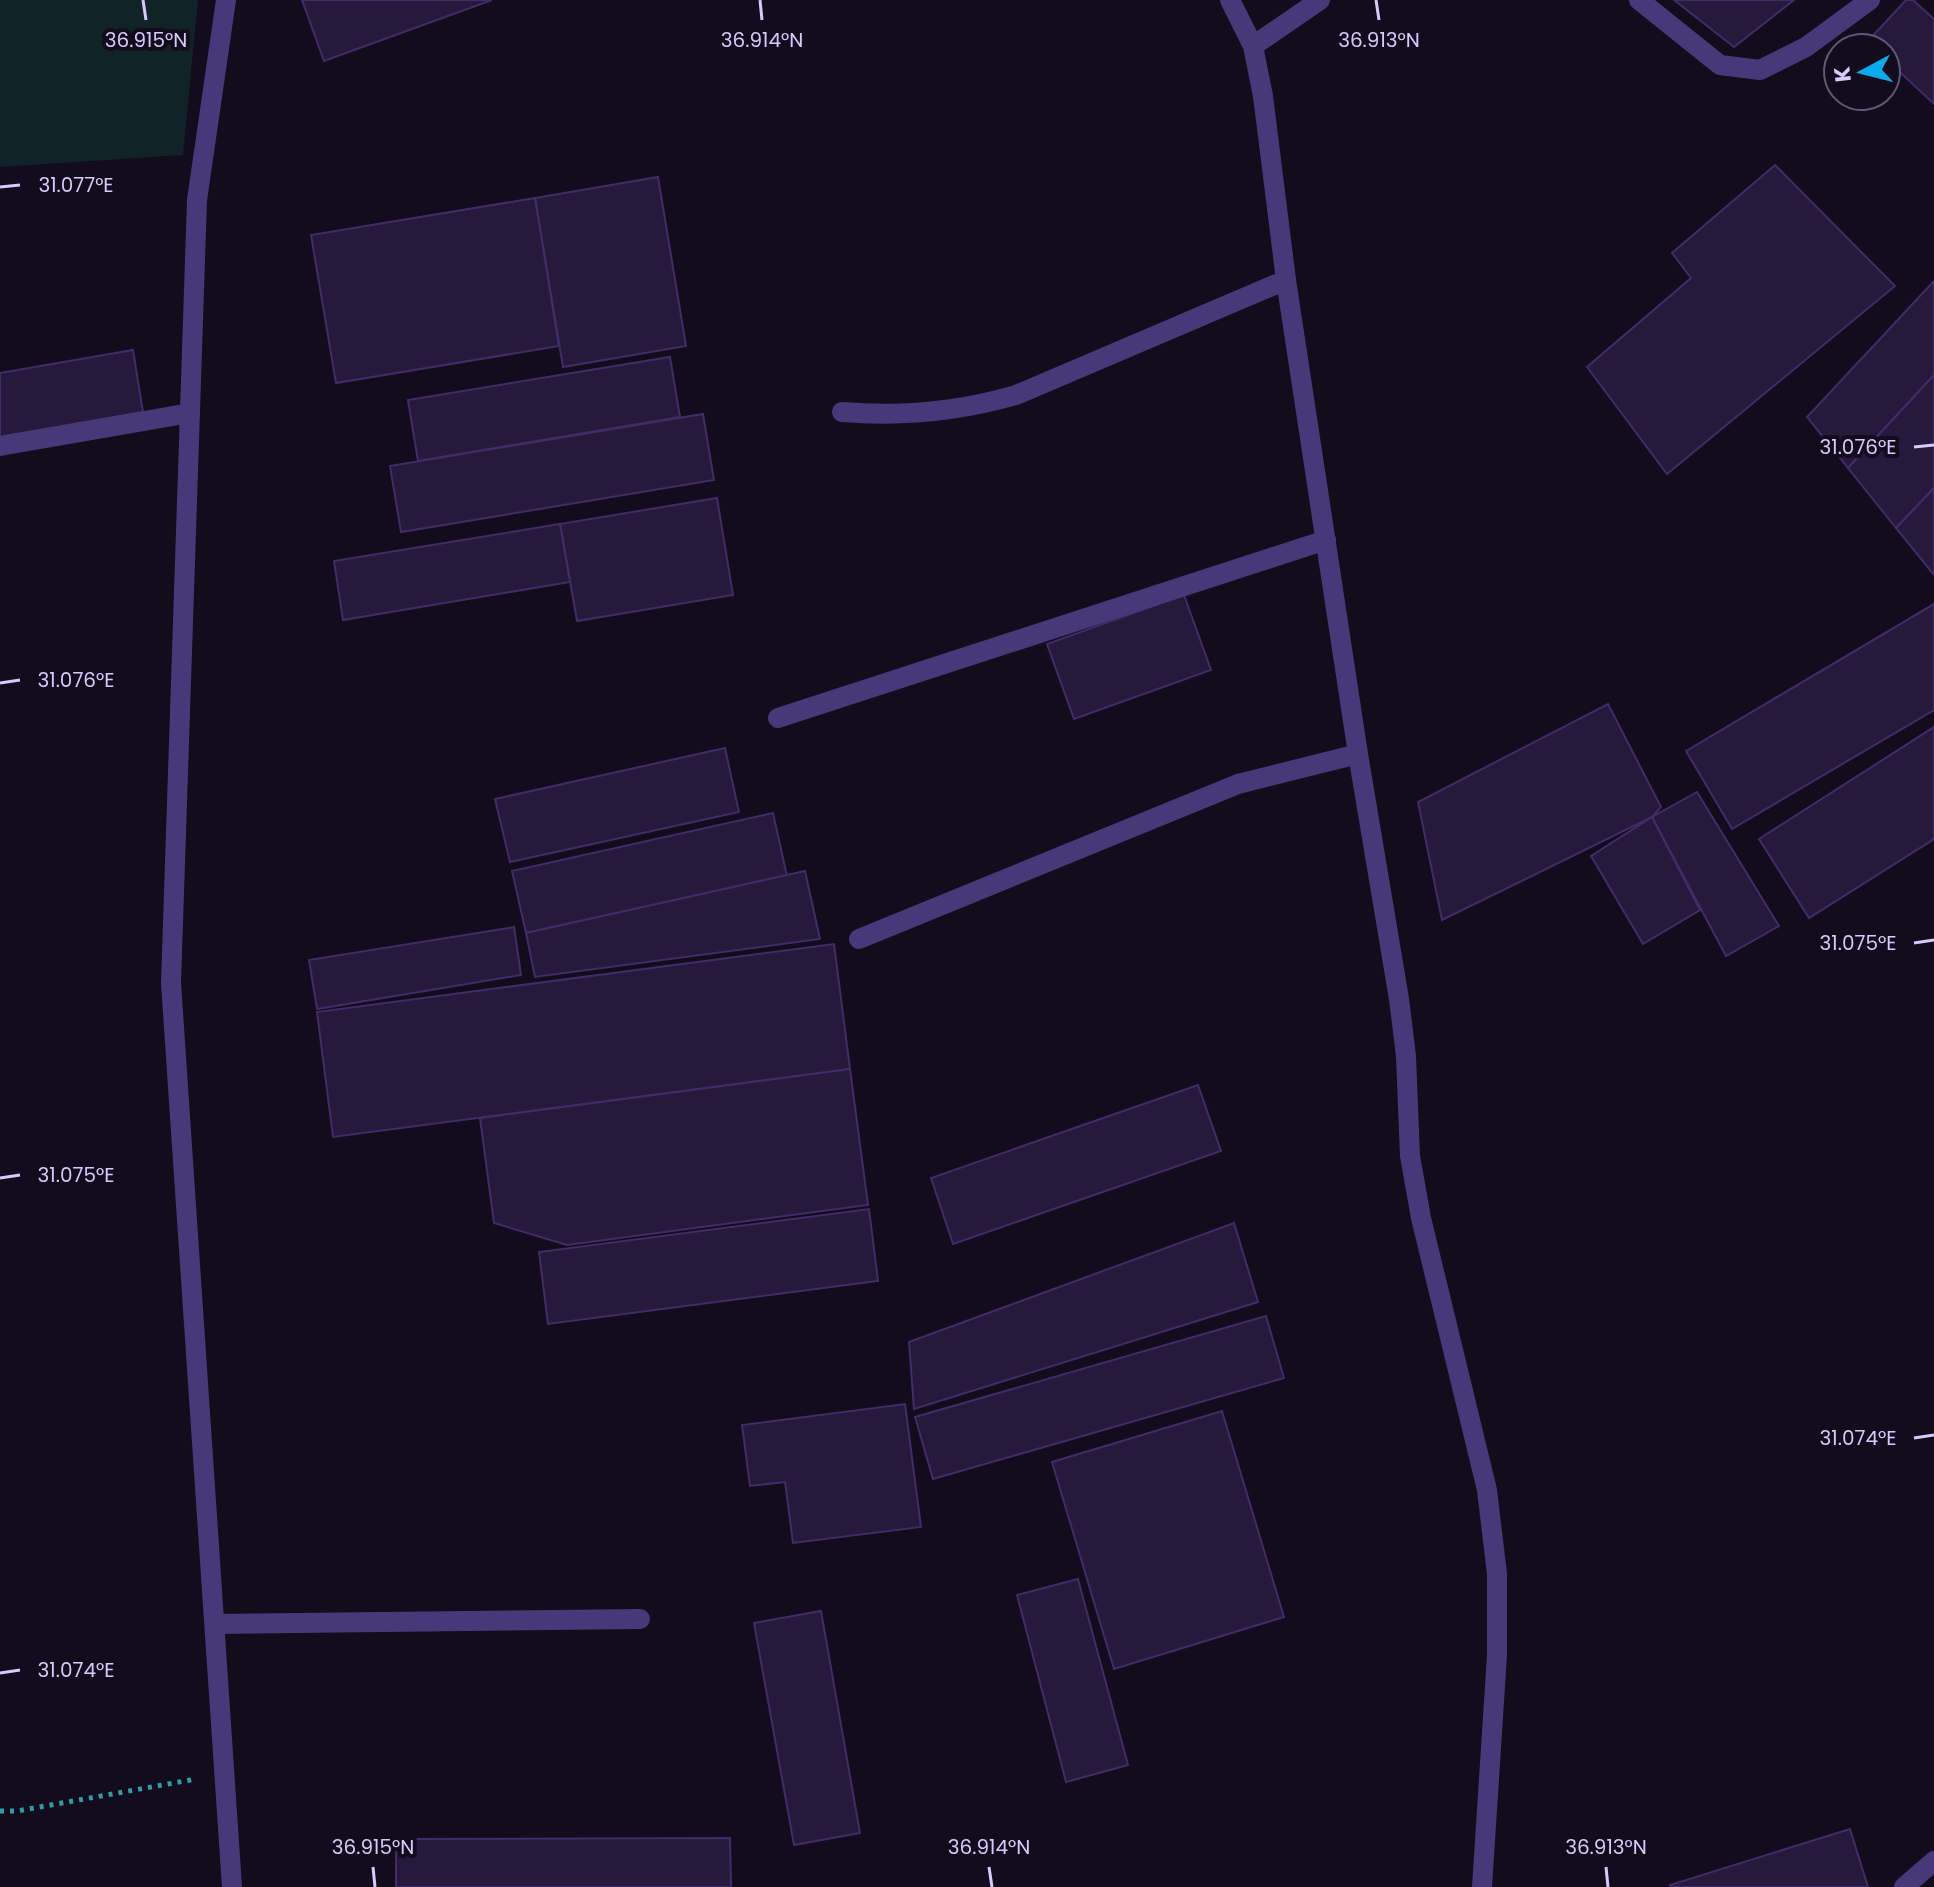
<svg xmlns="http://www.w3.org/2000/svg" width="1934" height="1887" font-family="Poppins,sans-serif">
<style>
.green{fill:#102326}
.building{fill:#26193c;stroke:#422c67;stroke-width:2}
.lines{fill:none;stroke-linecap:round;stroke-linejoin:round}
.path{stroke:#329ba8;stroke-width:5;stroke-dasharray:4 6;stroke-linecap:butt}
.minor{stroke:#473979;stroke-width:20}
.ticks{fill:none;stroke:#d8cafd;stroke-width:3}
.ticks-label{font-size:20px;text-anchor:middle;fill:#d8cafd;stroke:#120c1c;stroke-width:8;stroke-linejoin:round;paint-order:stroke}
</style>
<rect width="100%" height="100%" fill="#120c1c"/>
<path class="green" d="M0,0h198l-15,155 -183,12z"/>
<g class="building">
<path d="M302,0h190l-168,61z"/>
<path d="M1674,0h120l-60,47z"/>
<path d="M1906,0h7l21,19v85l-48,-45v-11h-12l-7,-6z"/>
<path d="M1775,165l120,121 -228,188 -80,-107 104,-89 -19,-25z"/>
<path d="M658,177l28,169 -123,21 -28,-169z"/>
<path d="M535,198l24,148 -223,37 -25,-148z"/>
<path d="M1934,281v94l-86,93 -41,-51z"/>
<path d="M133,350l10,62 -143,26v-65z"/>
<path d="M670,357l10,60 -262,44 -10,-61z"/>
<path d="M1934,375v113l-38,40 -48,-60z"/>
<path d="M703,414l11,66 -313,52 -11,-66z"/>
<path d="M1934,488v87l-38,-47z"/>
<path d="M717,498l16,97 -156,26 -17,-97z"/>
<path d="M560,524l10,58 -227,38 -9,-59z"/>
<path d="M1184,595l27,75 -137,49 -27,-75z"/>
<path d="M1934,604v106l-202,119 -46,-78z"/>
<path d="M1608,704l53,103 -9,10 -210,103 -24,-118z"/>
<path d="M1934,727v112l-125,79 -50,-79z"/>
<path d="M725,748l14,64 -229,50 -15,-63z"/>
<path d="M1697,792l82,134 -53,30 -74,-139z"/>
<path d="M773,813l14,63 -261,57 -14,-62z"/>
<path d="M1652,817l48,93 -57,34 -52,-88z"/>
<path d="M805,871l15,68 -285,38 -9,-44z"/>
<path d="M514,927l7,48 -204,34 -8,-49z"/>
<path d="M834,944l16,125 -517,68 -16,-125z"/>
<path d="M850,1069l18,136 -301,40 -73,-22 -14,-105z"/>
<path d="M1198,1085l23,66 -268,93 -22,-66z"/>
<path d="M869,1209l9,72 -330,43 -9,-72z"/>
<path d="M1234,1223l24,79 -344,107 -5,-67z"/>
<path d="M1266,1316l18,62 -351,101 -18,-62z"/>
<path d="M905,1404l16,123 -128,16 -8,-61 -35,4 -8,-61z"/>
<path d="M1222,1411l62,206 -170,52 -62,-207z"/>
<path d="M1078,1579l50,186 -62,17 -49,-187z"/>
<path d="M821,1611l39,222 -66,12 -40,-222z"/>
<path d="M1850,1829l18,58h-197l-1,-2z"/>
<path d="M730,1838l1,49h-335v-48z"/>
</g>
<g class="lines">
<path class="path" d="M0,1811h17l179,-32"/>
<g class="minor">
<path d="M226,0l-29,200 -26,783 61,904"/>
<path d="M1230,0l23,46 10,50 23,184 72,474 41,245 7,57 4,100 11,62 66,272 10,84v81l-15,232"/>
<path d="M1639,0l81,65 40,5 46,-23 64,-47"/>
<path d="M1253,46l67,-46"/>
<path d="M842,412c60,5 115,0 174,-17l270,-115"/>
<path d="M0,446l190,-33"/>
<path d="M778,718l548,-178"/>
<path d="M859,939l379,-155 120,-30"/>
<path d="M215,1624l425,-5"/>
<path d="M1904,1887l30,-26"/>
</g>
</g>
<path class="ticks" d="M143,0l3,20M760,0l2,20M1376,0l3,20M0,187l20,-2M1914,447l20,-2M0,683l20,-3M1914,943l20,-3M0,1178l20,-3M1914,1438l20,-3M0,1673l20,-3M373,1867l2,20M989,1867l3,20M1606,1867l2,20"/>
<g class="ticks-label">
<text x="146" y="47">36.915°N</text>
<text x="762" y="47">36.914°N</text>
<text x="1379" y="47">36.913°N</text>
<text x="76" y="192">31.077°E</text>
<text x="1858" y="454">31.076°E</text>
<text x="76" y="687">31.076°E</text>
<text x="1858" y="950">31.075°E</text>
<text x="76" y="1182">31.075°E</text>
<text x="1858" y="1445">31.074°E</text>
<text x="76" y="1677">31.074°E</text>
<text x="373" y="1854">36.915°N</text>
<text x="989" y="1854">36.914°N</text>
<text x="1606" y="1854">36.913°N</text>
</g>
<g transform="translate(1862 72) rotate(263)"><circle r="38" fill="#120c1c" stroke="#615876" stroke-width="2"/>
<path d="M0-6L14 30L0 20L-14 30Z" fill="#0aabe8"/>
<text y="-12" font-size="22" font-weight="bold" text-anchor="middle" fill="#d8cafd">K</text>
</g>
</svg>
